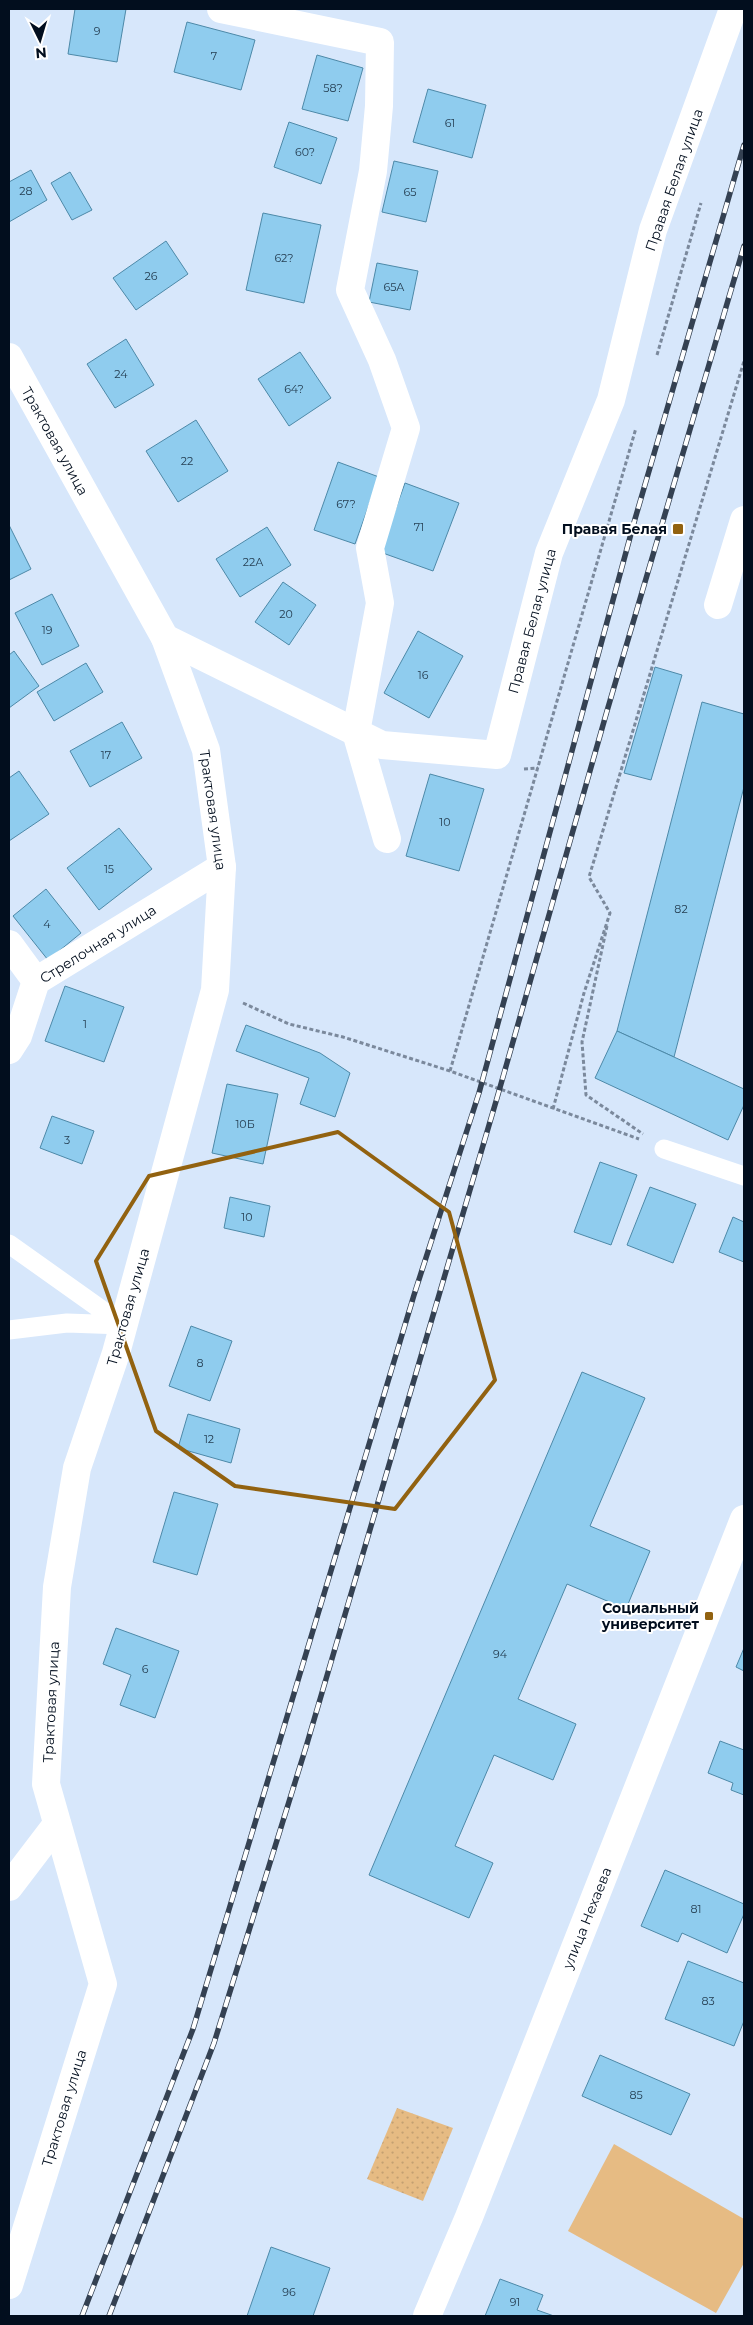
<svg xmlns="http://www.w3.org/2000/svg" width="753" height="2325" font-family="Montserrat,sans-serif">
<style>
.grass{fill:#e6bb83}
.park{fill:url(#park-dots)}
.building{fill:#8fccee;stroke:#4d89a8}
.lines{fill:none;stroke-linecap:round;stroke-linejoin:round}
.path{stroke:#7b899c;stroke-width:3;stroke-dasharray:4 2.5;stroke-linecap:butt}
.service{stroke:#fff;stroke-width:19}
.minor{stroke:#fff;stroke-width:28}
.tertiary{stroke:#fff;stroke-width:28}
.rail-casing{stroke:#344152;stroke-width:5.5}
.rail{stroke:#fff;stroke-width:4;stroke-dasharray:11;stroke-linecap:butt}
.marked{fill:none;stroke:#926210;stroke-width:4;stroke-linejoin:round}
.poi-dot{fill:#926210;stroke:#fff;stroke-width:2}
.labels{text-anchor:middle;stroke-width:4;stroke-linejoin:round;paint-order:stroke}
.number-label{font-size:11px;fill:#253e52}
.street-label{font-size:14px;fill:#020e1e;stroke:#fff}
.poi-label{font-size:14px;font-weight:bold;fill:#020e1e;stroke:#fff;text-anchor:end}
</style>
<defs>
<pattern id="park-dots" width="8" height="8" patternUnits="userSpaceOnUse" patternTransform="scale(1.25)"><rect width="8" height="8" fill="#e6bb83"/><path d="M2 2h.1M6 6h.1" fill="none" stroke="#c4a071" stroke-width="1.8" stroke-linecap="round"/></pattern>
</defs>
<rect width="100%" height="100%" fill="#d7e7fb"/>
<path class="grass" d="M614,2144l130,75v44l-28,50 -148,-82z"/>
<path class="park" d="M397,2108l56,20 -30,73 -56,-22z"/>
<g class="building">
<path d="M75,9h51l-9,53 -49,-8z"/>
<path d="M187,22l68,18 -14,50 -67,-18z"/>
<path d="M317,55l46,13 -15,53 -46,-12z"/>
<path d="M428,89l58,16 -14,53 -59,-16z"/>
<path d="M289,122l48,16 -16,46 -47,-17z"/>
<path d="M394,161l44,10 -12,51 -44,-10z"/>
<path d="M31,170l16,30 -38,22v-40z"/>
<path d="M70,172l22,38 -20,10 -21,-37z"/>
<path d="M263,213l58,12 -17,78 -58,-13z"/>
<path d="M166,241l22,33 -52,36 -23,-32z"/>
<path d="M377,263l41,8 -8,39 -41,-8z"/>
<path d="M126,339l28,46 -39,23 -28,-44z"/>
<path d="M300,352l31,46 -42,28 -31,-47z"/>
<path d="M196,420l32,51 -50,31 -32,-51z"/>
<path d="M338,462l41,15 -24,67 -41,-14z"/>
<path d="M405,483l54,20 -26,68 -53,-19z"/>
<path d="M9,525l22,44 -22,11z"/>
<path d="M267,527l24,38 -51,32 -24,-38z"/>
<path d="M283,582l33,23 -27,40 -34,-23z"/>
<path d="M52,594l27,52 -37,19 -27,-52z"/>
<path d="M418,631l45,25 -34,62 -45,-25z"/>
<path d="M14,651l25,35 -30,22v-53z"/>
<path d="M86,663l17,29 -49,29 -17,-29z"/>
<path d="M655,667l27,8 -31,105 -27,-7z"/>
<path d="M702,702l42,12v73l-70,270 -57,-26z"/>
<path d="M122,722l20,36 -52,29 -20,-36z"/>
<path d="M19,771l30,43 -40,27v-63z"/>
<path d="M430,774l54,15 -25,82 -53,-15z"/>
<path d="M119,828l33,41 -53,41 -32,-42z"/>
<path d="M46,889l35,44 -33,27 -35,-44z"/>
<path d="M65,986l59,21 -20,55 -59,-21z"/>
<path d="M246,1025l74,28 30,20 -15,44 -35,-13 9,-26 -73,-27z"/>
<path d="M617,1031l127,58v16l-16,35 -133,-62z"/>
<path d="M227,1084l51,10 -15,70 -51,-11z"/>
<path d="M52,1116l42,15 -12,33 -42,-16z"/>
<path d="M600,1162l37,13 -26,70 -37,-13z"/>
<path d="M650,1187l46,17 -23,59 -46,-18z"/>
<path d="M230,1197l40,9 -6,31 -40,-9z"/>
<path d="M733,1217l11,5v40l-25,-10z"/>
<path d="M191,1326l41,15 -22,60 -41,-15z"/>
<path d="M582,1372l63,26 -55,128 60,25 -24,58 -59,-25 -49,115 58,25 -23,56 -59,-25 -39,91 38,17 -24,55 -100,-43z"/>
<path d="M188,1414l52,15 -9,34 -53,-15z"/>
<path d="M174,1492l44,12 -21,71 -44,-13z"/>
<path d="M116,1628l63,23 -24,67 -35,-13 11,-30 -28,-11z"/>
<path d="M744,1648v23l-8,-4z"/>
<path d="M720,1741l24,9v45l-13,-5 2,-7 -25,-10z"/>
<path d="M665,1870l79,34v10l-17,39 -45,-20 -4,9 -37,-16z"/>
<path d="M688,1961l56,22v38l-10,25 -69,-27z"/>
<path d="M600,2055l90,39 -19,41 -89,-39z"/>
<path d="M271,2247l59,21 -17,48h-66z"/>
<path d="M500,2279l43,16 -6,15 17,6h-69z"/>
</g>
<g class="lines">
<g class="path">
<path d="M657,355l44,-152"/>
<path d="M524,769l14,-1"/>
<path d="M607,926l-25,116 4,53 57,39"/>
<path d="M243,1003l46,21 54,13 107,34 189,68"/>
<path d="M450,1071l186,-643"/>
<path d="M553,1109l31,-116 26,-80 -21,-36 155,-516"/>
</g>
<g class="service">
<path d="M664,1149l80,27"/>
<path d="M9,1244l114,81 -56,-2 -58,7"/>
</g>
<g class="minor">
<path d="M221,9l159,33 -1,64 -6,65 -23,119 32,70 24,68 -36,120 10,55 -24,129 31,107"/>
<path d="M9,357l156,281 41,112 16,117 -7,123 -99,363 -39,115 -20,119 -11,197 57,200 -94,301"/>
<path d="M718,605l26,-85"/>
<path d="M165,638l217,107 115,10 52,-202 62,-153 42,-170 80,-221"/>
<path d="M9,944l27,37"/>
<path d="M9,1050l9,-14 18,-55 186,-114"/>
<path d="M9,1887l48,-63"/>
</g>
<path class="tertiary" d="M427,2316l42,-99 275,-698"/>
<defs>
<g id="rail">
<path d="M82,2316l111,-287 221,-734 65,-202 156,-574 109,-374"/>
<path d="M109,2316l105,-273 92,-296 191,-649 110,-387 137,-465"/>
</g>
</defs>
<use href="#rail" class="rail-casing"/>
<use href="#rail" class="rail"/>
</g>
<path class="marked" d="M338,1132l111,80 46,168 -100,129 -160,-23 -79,-55 -60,-170 53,-85z"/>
<g class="poi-dot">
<rect x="672" y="523" width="12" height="12" rx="2.5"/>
<rect x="704" y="1611" width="10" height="10" rx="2.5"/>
</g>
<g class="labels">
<g class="number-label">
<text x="97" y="35">9</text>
<text x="214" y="60">7</text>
<text x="333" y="92">58?</text>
<text x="450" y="127">61</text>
<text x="305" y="156">60?</text>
<text x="26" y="195">28</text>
<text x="410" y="196">65</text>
<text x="284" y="262">62?</text>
<text x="151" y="280">26</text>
<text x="394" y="291">65А</text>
<text x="121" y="378">24</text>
<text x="294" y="393">64?</text>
<text x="187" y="465">22</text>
<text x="346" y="508">67?</text>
<text x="419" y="531">71</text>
<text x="253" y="566">22А</text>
<text x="286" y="618">20</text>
<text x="47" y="634">19</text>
<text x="423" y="679">16</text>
<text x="106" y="759">17</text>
<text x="445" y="826">10</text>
<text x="109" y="873">15</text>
<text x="681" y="913">82</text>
<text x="47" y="928">4</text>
<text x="85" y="1028">1</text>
<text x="245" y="1128">10Б</text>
<text x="67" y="1144">3</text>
<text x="247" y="1221">10</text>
<text x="200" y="1367">8</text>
<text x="209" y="1443">12</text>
<text x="500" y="1658">94</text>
<text x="145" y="1673">6</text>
<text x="696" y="1913">81</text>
<text x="708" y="2005">83</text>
<text x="636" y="2099">85</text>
<text x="289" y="2296">96</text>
<text x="515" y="2306">91</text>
</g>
<g class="street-label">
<text transform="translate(674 180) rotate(-71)" y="5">Правая Белая улица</text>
<text transform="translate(55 441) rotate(61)" y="5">Трактовая улица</text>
<text transform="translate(532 621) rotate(-75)" y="5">Правая Белая улица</text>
<text transform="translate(213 810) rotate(82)" y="5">Трактовая улица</text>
<text transform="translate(98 944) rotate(-32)" y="5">Стрелочная улица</text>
<text transform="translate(128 1307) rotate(-74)" y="5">Трактовая улица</text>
<text transform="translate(51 1702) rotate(-87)" y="5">Трактовая улица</text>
<text transform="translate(587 1918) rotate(-68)" y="5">улица Нехаева</text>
<text transform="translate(64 2108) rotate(-73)" y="5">Трактовая улица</text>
</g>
<g class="poi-label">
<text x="667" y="534">Правая Белая</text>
<text x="699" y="1613">Социальный<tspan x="699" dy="16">университет</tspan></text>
</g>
</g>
<rect width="753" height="2325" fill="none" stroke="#020e1e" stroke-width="20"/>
<g transform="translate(40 40) rotate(175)" stroke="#ffffff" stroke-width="4" paint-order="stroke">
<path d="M0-4L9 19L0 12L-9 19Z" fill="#020e1e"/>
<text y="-8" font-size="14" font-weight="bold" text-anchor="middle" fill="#020e1e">N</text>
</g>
</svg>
